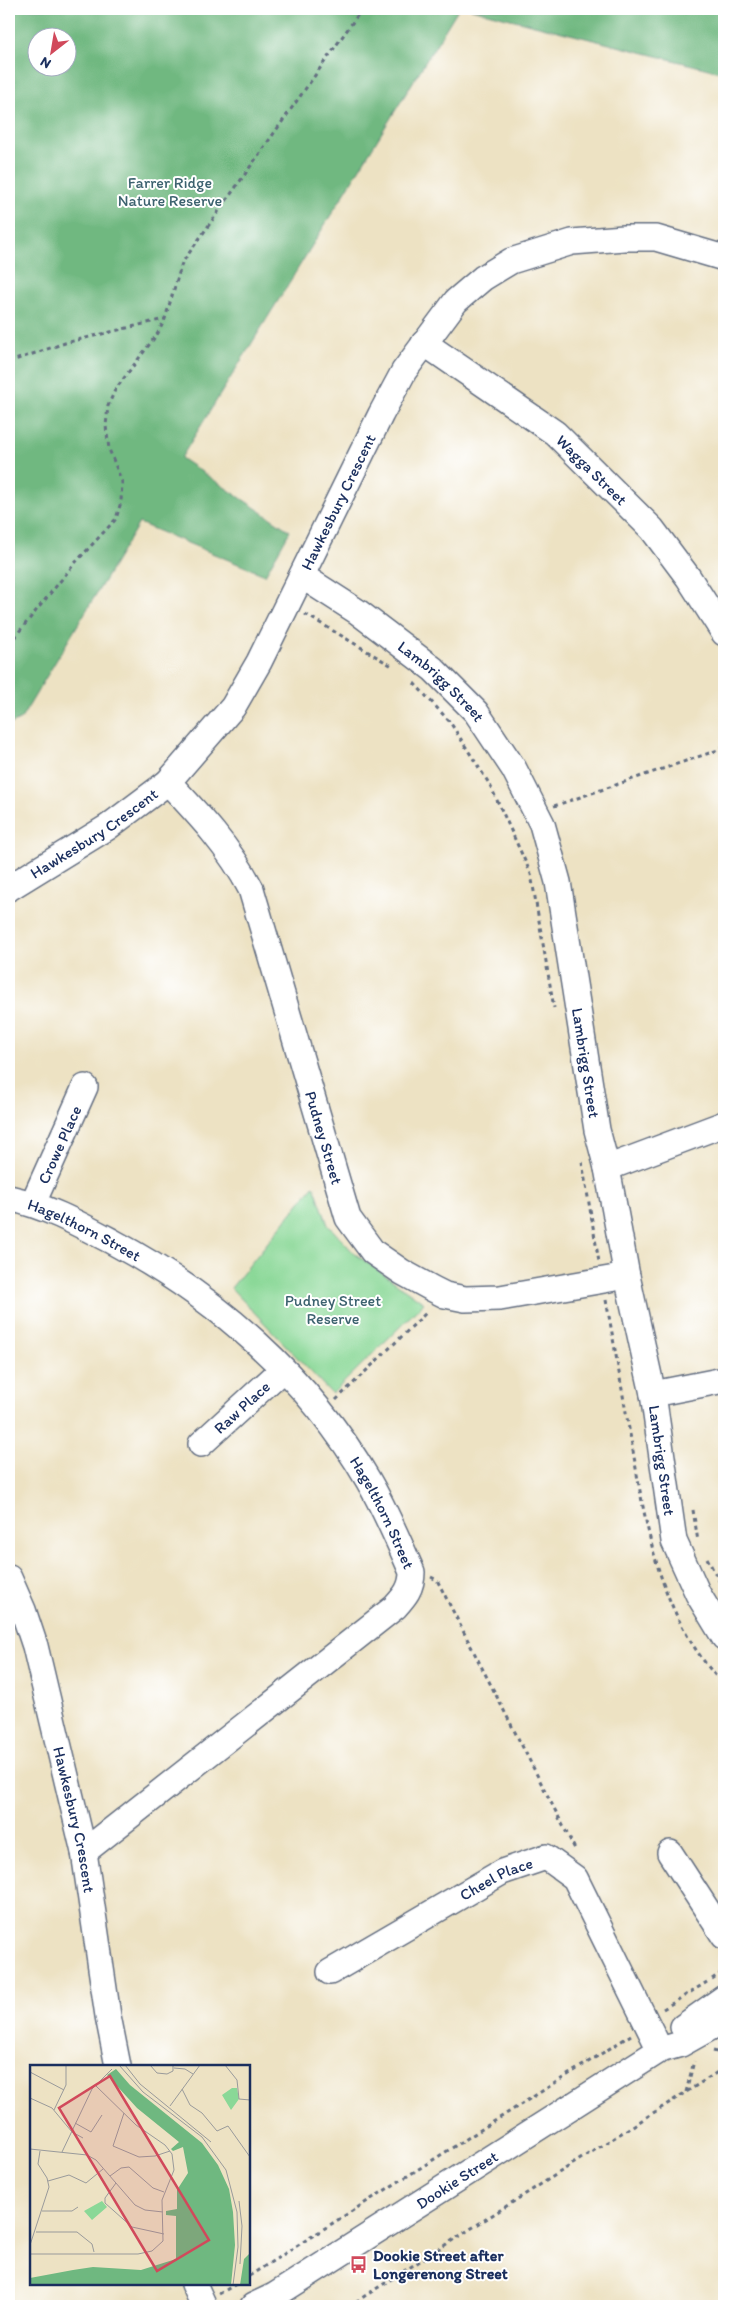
<svg xmlns="http://www.w3.org/2000/svg" width="733" height="2315" font-family="Itim,sans-serif">
<style>
.green{fill:#8ad897;stroke:#52847a}
.forest{fill:#6fb880;stroke:#45746f;fill-rule:evenodd}
.lines{fill:none;stroke-linecap:round;stroke-linejoin:round}
.minor-casing{stroke:#646e81;stroke-width:28}
.path{stroke:#646e81;stroke-width:3;stroke-dasharray:4 4;stroke-linecap:butt}
.minor{stroke:#fff;stroke-width:25}
.labels{text-anchor:middle;stroke-width:4;stroke-linejoin:round;paint-order:stroke}
.park-label{font-size:16px;fill:#3c626f;stroke:#fff}
.street-label{font-size:16px;fill:#1b2f5e;stroke:#fff}
.poi-label{font-size:16px;font-weight:bold;fill:#1b2f5e;stroke:#fff;text-anchor:start}
.inset-road{fill:none;stroke:#999a9b;stroke-width:1}
.view{fill:#d1495b;fill-opacity:0.15;stroke:#d1495b;stroke-width:2.5}
.inset-edge{fill:none;stroke:#1b2f5e;stroke-width:2.5}
</style>
<rect width="100%" height="100%" fill="#fff"/>
<filter id="ink" filterUnits="userSpaceOnUse"><feTurbulence type="fractalNoise" baseFrequency=".02" numOctaves="2"/><feDisplacementMap in="SourceGraphic" scale="10" xChannelSelector="R" yChannelSelector="G"/><feConvolveMatrix kernelMatrix="1 2 1 2 8 2 1 2 1" color-interpolation-filters="sRGB"/></filter>
<filter id="wash" filterUnits="userSpaceOnUse"><feTurbulence type="fractalNoise" baseFrequency=".0096" numOctaves="4" result="noise"/><feDisplacementMap in="SourceGraphic" scale="20" xChannelSelector="R" yChannelSelector="G"/><feGaussianBlur stdDeviation="1.12" result="paint"/><feColorMatrix in="noise" values="0 0 0 0 0 0 0 0 0 0 0 0 0 0 0 0 0 1.4 0 .05"/><feComposite in="paint" operator="in"/></filter>
<g filter="url(#wash)">
<rect width="100%" height="100%" fill="#ede2c3"/>
<path class="green" d="M314,1185l14,40 26,28 70,50 -92,91 -101,-106z"/>
<g class="forest">
<path d="M9,9h449l-277,449 109,73 -25,44 -126,-52 -118,196 -12,6zM38,38h30v30h-30z"/>
<path d="M471,9h253v64z"/>
</g>
</g>
<g filter="url(#ink)">
<g class="lines">
<defs>
<g id="minor">
<path id="s1" d="M424,343l131,90 97,96 36,48 36,56"/>
<path id="s2" d="M302,576l56,36 75,57 43,43 38,57 28,55 16,58 39,248 10,38 20,108 26,118 21,147 24,53 26,43"/>
<path id="s3" d="M168,782c31,33 62,66 83,107l97,329 25,34 29,20 31,17 12,6 20,4 35,-1 127,-22"/>
<path id="s4" d="M9,888l99,-61 60,-45 65,-75 26,-45 122,-248 23,-43 52,-70 27,-23 28,-17 61,-19 52,-4h32l68,20"/>
<path d="M607,1168l117,-44"/>
<path id="s5" d="M9,1198c37,8 70,26 104,44 103,55 196,136 255,238 17,29 31,62 44,92 0,16 -7,24 -17,35l-311,245"/>
<path id="s6" d="M33,1203l52,-116"/>
<path d="M653,1394l71,-14"/>
<path id="s7" d="M201,1444l81,-74"/>
<path id="s8" d="M9,1578l14,32 12,36 49,206 24,164 10,50"/>
<path d="M670,1853l54,83"/>
<path id="s9" d="M330,1972l172,-100 44,-15 29,21 85,172"/>
<path d="M683,2027l41,-29"/>
<path d="M194,2284l10,22"/>
<path id="s10" d="M253,2306l21,-10 386,-246 21,-6 43,-24"/>
</g>
</defs>
<use href="#minor" class="minor-casing"/>
<g class="path">
<path d="M9,362l56,-19 99,-24"/>
<path d="M305,614l87,52"/>
<path d="M9,644l66,-81 41,-44 5,-17 1,-20 -13,-33 -3,-23 2,-20 7,-16 43,-57 7,-14 17,-56 180,-254"/>
<path d="M414,683l36,39 40,63 41,89 23,134"/>
<path d="M554,806l170,-58"/>
<path d="M582,1162l17,100"/>
<path d="M606,1300c9,48 17,97 26,145 15,88 28,172 92,240"/>
<path d="M336,1400l92,-89"/>
<path d="M693,1510l5,31"/>
<path d="M707,1558l17,32"/>
<path d="M431,1577l6,3 139,271"/>
<path d="M712,1979l12,-8"/>
<path d="M663,2009l44,-27"/>
<path d="M713,2051l11,3"/>
<path d="M686,2092l8,-31"/>
<path d="M249,2276l382,-241"/>
<path d="M219,2294l17,-10"/>
<path d="M349,2306l375,-238"/>
</g>
<use href="#minor" class="minor"/>
</g>
</g>
<defs>
<symbol id="bus-bare" viewBox="-9 -9 18 18"><path d="M-5-6H5V4H4V6H2V4H-2V6H-4V4H-5ZM-3.5-4V0h7V-4ZM-3.5 1.2v1.5H-2V1.2ZM2 1.2v1.5H3.5V1.2Z" fill="#d1495b" stroke="#fff" stroke-width="2.5" paint-order="stroke"/></symbol>
</defs>
<g fill-rule="evenodd">
<use href="#bus-bare" x="346" y="2252" width="25" height="25"/>
</g>
<g class="labels">
<g class="park-label">
<text x="170" y="188">Farrer Ridge<tspan x="170" dy="18">Nature Reserve</tspan></text>
<text x="333" y="1306">Pudney Street<tspan x="333" dy="18">Reserve</tspan></text>
</g>
<g class="street-label">
<text dy="6" stroke="none"><textPath href="#s1" startOffset="211">Wagga Street</textPath></text>
<text dy="6" stroke="none"><textPath href="#s4" startOffset="521">Hawkesbury Crescent</textPath></text>
<text dy="6" stroke="none"><textPath href="#s2" startOffset="175">Lambrigg Street</textPath></text>
<text dy="6" stroke="none"><textPath href="#s4" startOffset="101">Hawkesbury Crescent</textPath></text>
<text dy="6" stroke="none"><textPath href="#s2" startOffset="595">Lambrigg Street</textPath></text>
<text dy="6" stroke="none"><textPath href="#s3" startOffset="395">Pudney Street</textPath></text>
<text dy="6" stroke="none"><textPath href="#s6" startOffset="64">Crowe Place</textPath></text>
<text dy="6" stroke="none"><textPath href="#s5" startOffset="82">Hagelthorn Street</textPath></text>
<text dy="6" stroke="none"><textPath href="#s7" startOffset="55">Raw Place</textPath></text>
<text dy="6" stroke="none"><textPath href="#s2" startOffset="1000">Lambrigg Street</textPath></text>
<text dy="6" stroke="none"><textPath href="#s5" startOffset="502">Hagelthorn Street</textPath></text>
<text dy="6" stroke="none"><textPath href="#s8" startOffset="251">Hawkesbury Crescent</textPath></text>
<text dy="6" stroke="none"><textPath href="#s9" startOffset="191">Cheel Place</textPath></text>
<text dy="6" stroke="none"><textPath href="#s10" startOffset="240">Dookie Street</textPath></text>
</g>
<g class="poi-label">
<text x="373" y="2261">Dookie Street after<tspan x="373" dy="18">Longerenong Street</tspan></text>
</g>
</g>
<g transform="translate(30 2065)">
<rect width="220" height="220" fill="#ede2c3"/>
<path d="M202,23h5l2,11 -8,11 -9,-15zM72,136l5,6 -15,13 -8,-9z" fill="#8ad897"/>
<path d="M86,4l14,16 72,58 16,22 11,24 4,23 2,33 -4,40h-201v-7l43,-8 20,-3 48,3 35,-11v-43l-10,-1v-4l11,-2v-19l11,-17 -5,-26 -10,4 -2,-2 8,-7 -42,-34 -30,-33zM220,188v32h-10l4,-26z" fill="#6fb880"/>
<path class="inset-road" d="M89,0l24,27 59,45 24,33 11,42 1,35 -5,38M95,0l15,19 71,58M120,0l7,8 10,1 6,-3v-6M195,0l12,15 2,19 11,1M144,3l11,1 8,5M0,7l34,18M152,24l8,16 12,8 15,18 11,-5 22,31M0,33l22,10 20,24 11,6M140,41l30,-41M24,45l12,-25v-20M94,48l-11,33 26,11 16,-1 15,-5M45,58l16,9 11,-17M0,84l57,6 9,5 39,45 10,5 18,2M32,87l30,-63 20,-20M80,111l11,-8 8,-1 24,21 11,4M18,116l21,-6 17,8 17,-14M86,118l-11,15v5l27,24 32,7M209,136l3,25 -2,38M12,146h30l6,-4M6,167h41l15,12 2,8M0,180l19,-58 -2,-9 -9,-14 2,-13M0,189h108l14,-3 11,-10 -1,-41 12,-30 -2,-16 -7,-9 -29,-20 -41,-40"/>
<path class="view" d="M80,11l99,164 -52,31 -98,-163z"/>
<rect width="220" height="220" class="inset-edge"/>
</g>
<rect width="733" height="2315" fill="none" stroke="#fff" stroke-width="30"/>
<g transform="translate(52 52) rotate(211)"><circle r="24" fill="#ffffff" stroke="#a4acbf"/>
<path d="M0-4L9 19L0 12L-9 19Z" fill="#d1495b"/>
<text y="-8" font-size="14" font-weight="bold" text-anchor="middle" fill="#1b2f5e">N</text>
</g>
</svg>
